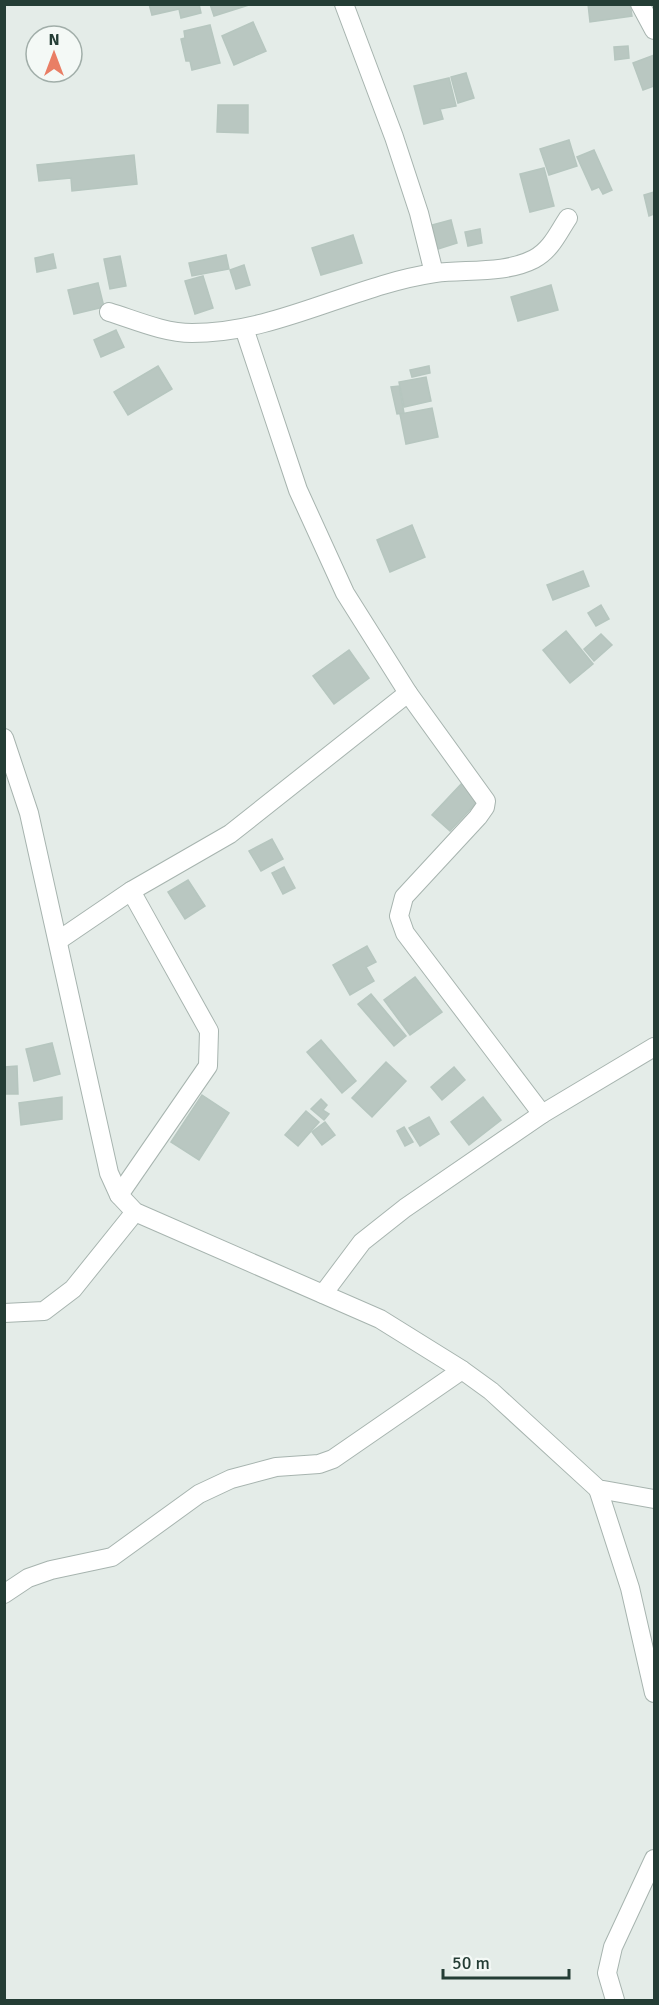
<svg xmlns="http://www.w3.org/2000/svg" width="659" height="2005" font-family="Signika,sans-serif">
<style>
.building{fill:#b9c7c1;stroke:#b6c6bf;stroke-width:1.5}
.lines{fill:none;stroke-linecap:round;stroke-linejoin:round}
.street-casing{stroke:#a7b4af;stroke-width:20}
.street{stroke:#fff;stroke-width:18}
</style>
<rect width="100%" height="100%" fill="#e4ece8"/>
<g class="building">
<path d="M149,4h50l2,9 -20,5 -2,-9 -27,6z"/>
<path d="M210,4h42l-38,12z"/>
<path d="M588,4h42l2,12 -42,6z"/>
<path d="M253,22l13,29 -32,14 -12,-29z"/>
<path d="M210,25l10,38 -28,7 -2,-9h-4l-5,-22 4,-1 -1,-7z"/>
<path d="M628,46l1,12 -14,2 -1,-13z"/>
<path d="M654,55v31l-11,4 -10,-27z"/>
<path d="M466,73l8,25 -16,5 -7,-26z"/>
<path d="M449,78l7,28 -16,3 3,10 -19,5 -10,-38z"/>
<path d="M218,105h30v28l-31,-1z"/>
<path d="M569,140l8,26 -28,9 -9,-26z"/>
<path d="M594,150l18,40 -9,4 -4,-7 -7,3 -15,-33z"/>
<path d="M134,155l3,29 -65,7 -1,-13 -32,3 -2,-16z"/>
<path d="M544,168l10,38 -24,6 -10,-38z"/>
<path d="M654,192v22l-5,2 -5,-21z"/>
<path d="M451,220l6,23 -19,6 -6,-24z"/>
<path d="M480,229l2,14 -14,3 -3,-14z"/>
<path d="M353,235l9,28 -41,12 -9,-27z"/>
<path d="M53,254l3,14 -19,4 -2,-14z"/>
<path d="M226,255l3,14 -37,7 -3,-13z"/>
<path d="M120,256l6,30 -16,3 -6,-30z"/>
<path d="M244,265l6,20 -14,4 -6,-19z"/>
<path d="M203,276l10,32 -18,6 -10,-33z"/>
<path d="M98,283l6,24 -30,7 -6,-24z"/>
<path d="M551,285l7,25 -40,11 -7,-24z"/>
<path d="M116,330l8,17 -23,10 -7,-17z"/>
<path d="M158,366l14,23 -44,26 -14,-23z"/>
<path d="M429,366l1,7 -18,4 -2,-7z"/>
<path d="M426,377l5,24 -27,6 -5,-25z"/>
<path d="M399,386l5,27 -7,1 -6,-27z"/>
<path d="M432,408l6,29 -32,7 -6,-30z"/>
<path d="M412,525l13,32 -35,15 -13,-32z"/>
<path d="M583,571l6,15 -36,14 -6,-15z"/>
<path d="M601,605l8,14 -13,7 -8,-13z"/>
<path d="M566,631l27,33 -23,19 -27,-33z"/>
<path d="M601,634l11,11 -18,16 -10,-12z"/>
<path d="M349,650l20,28 -35,26 -21,-28z"/>
<path d="M463,782l18,16 -31,33 -18,-16z"/>
<path d="M272,839l11,20 -22,12 -12,-20z"/>
<path d="M284,867l11,21 -12,6 -11,-21z"/>
<path d="M188,880l17,26 -20,13 -17,-27z"/>
<path d="M367,946l9,16 -10,5 8,14 -24,14 -17,-30z"/>
<path d="M415,977l27,35 -32,23 -26,-35z"/>
<path d="M371,994l35,42 -12,10 -36,-42z"/>
<path d="M321,1040l35,41 -14,12 -35,-41z"/>
<path d="M52,1043l8,31 -26,7 -8,-32z"/>
<path d="M386,1062l20,19 -34,36 -20,-19z"/>
<path d="M17,1066l1,28h-14v-27z"/>
<path d="M454,1067l11,13 -23,20 -11,-13z"/>
<path d="M202,1095l27,18 -30,47 -28,-18z"/>
<path d="M62,1097v22l-41,6 -2,-22z"/>
<path d="M483,1097l18,23 -32,25 -18,-23z"/>
<path d="M321,1099l6,6 -4,5 6,4 -5,6 -13,-11z"/>
<path d="M306,1111l13,11 -21,24 -13,-11z"/>
<path d="M429,1117l10,17 -19,12 -11,-18z"/>
<path d="M325,1122l10,13 -13,10 -10,-13z"/>
<path d="M404,1127l9,15 -8,4 -8,-15z"/>
</g>
<g class="lines">
<defs>
<g id="street">
<path d="M344,4l50,133 25,76 15,60"/>
<path d="M640,4l14,26"/>
<path d="M109,312c26,8 55,21 83,21 85,0 161,-48 243,-60 31,-4 70,1 99,-14 17,-9 24,-26 34,-41"/>
<path d="M244,328l54,162 47,103 63,100 78,108 -1,6 -7,10 -74,80 -5,19 6,17 137,181"/>
<path d="M4,738l25,75 80,360 10,22 16,17 245,107 82,51 29,21 107,98 56,10"/>
<path d="M59,940l72,-49 99,-57 178,-141"/>
<path d="M119,1195l89,-129 1,-35 -78,-140"/>
<path d="M323,1294l39,-52 43,-34 137,-94 112,-67"/>
<path d="M4,1313l40,-2 29,-22 62,-77"/>
<path d="M598,1489l32,99 24,105"/>
<path d="M4,1594l24,-16 23,-8 61,-13 87,-63 32,-15 45,-12 43,-3 14,-5 129,-89"/>
<path d="M615,2000l-8,-27 6,-26 41,-88"/>
</g>
</defs>
<use href="#street" class="street-casing"/>
<use href="#street" class="street"/>
</g>
<rect width="659" height="2005" fill="none" stroke="#243d35" stroke-width="12"/>
<g transform="translate(54 54)"><circle r="28" fill="#f4f9f6" stroke="#a1aea9" stroke-width="1.5"/>
<path d="M0-4.5L10 22L0 15L-10 22Z" fill="#e97e65"/>
<text y="-9" font-size="16" font-weight="bold" text-anchor="middle" fill="#243d35">N</text>
</g>
<path d="M443 1969v9h126v-9" fill="none" stroke="#243d35" stroke-width="3"/>
<text x="452" y="1969" font-size="18" fill="#243d35" stroke="#f4f9f6" stroke-width="4.5" paint-order="stroke">50 m</text>
</svg>
